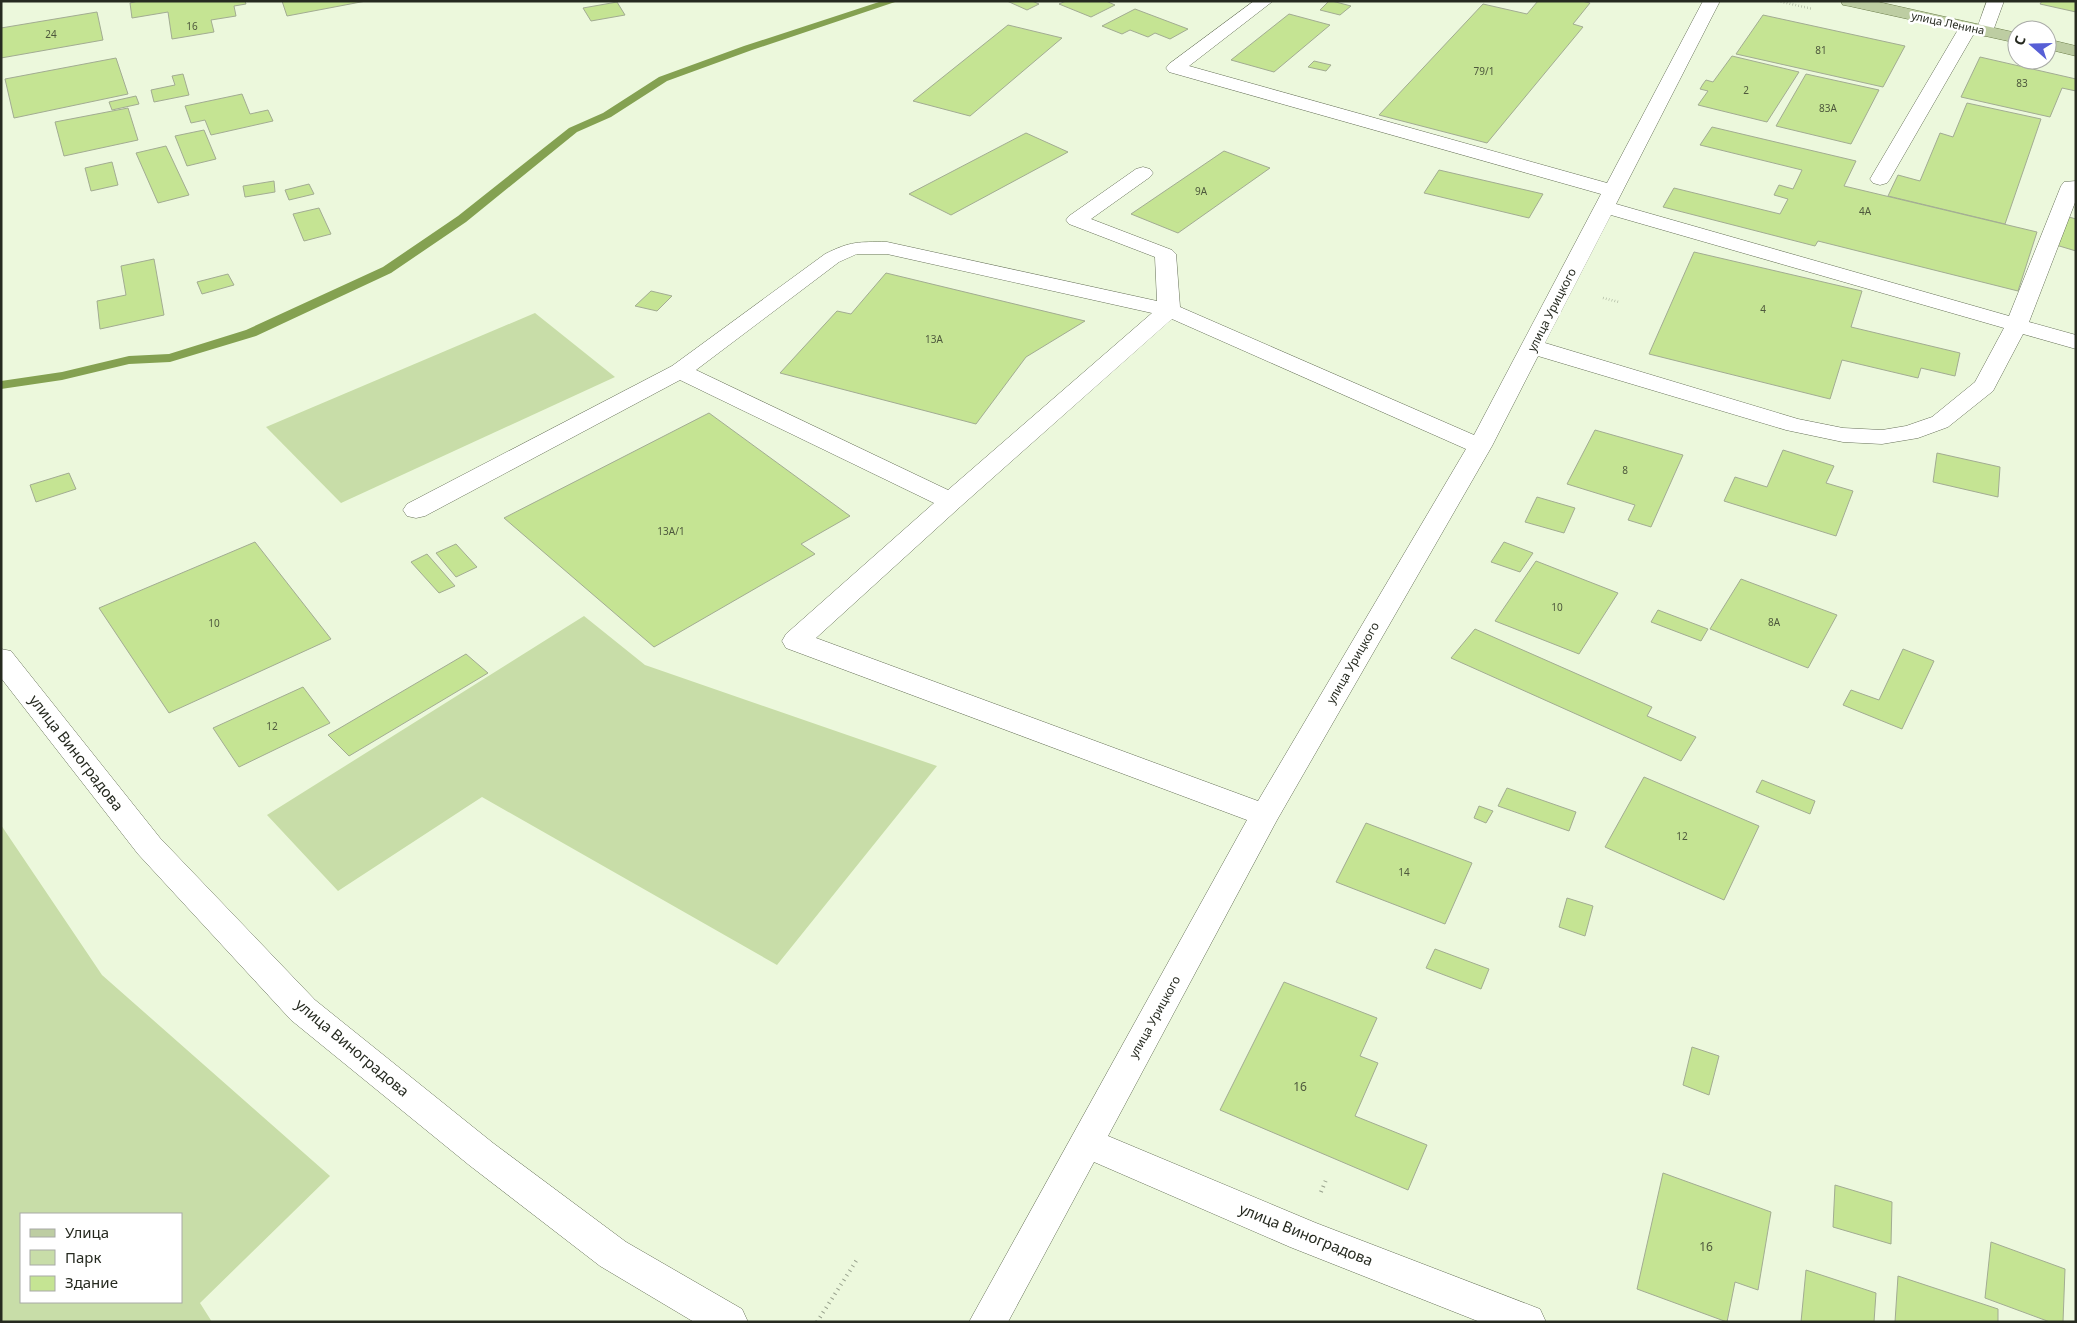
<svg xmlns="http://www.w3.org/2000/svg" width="2077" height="1323" font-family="'Noto Sans',sans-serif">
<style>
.green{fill:#c8dda8;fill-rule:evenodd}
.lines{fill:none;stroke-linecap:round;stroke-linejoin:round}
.stream{fill:#84a151;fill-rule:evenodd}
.building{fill:#c5e493;stroke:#a2ac92}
.minor-casing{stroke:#677159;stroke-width:1}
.major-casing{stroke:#6c7e4c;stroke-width:1}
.path-far1{stroke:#97a08c;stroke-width:2.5;stroke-dasharray:0.5 2.5;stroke-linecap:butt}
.path{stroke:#97a08c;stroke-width:4;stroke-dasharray:1 4.5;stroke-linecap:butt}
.minor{fill:#fff;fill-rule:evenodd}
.major{fill:#bdcda2;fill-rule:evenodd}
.labels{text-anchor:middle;stroke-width:5;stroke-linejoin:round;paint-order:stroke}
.number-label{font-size:10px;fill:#4e583d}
.far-street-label{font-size:11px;fill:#262a20;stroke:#fff}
.street-label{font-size:12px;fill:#262a20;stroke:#fff}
.near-number-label{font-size:12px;fill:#4e583d}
.near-street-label{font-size:15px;fill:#262a20;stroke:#fff}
</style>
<rect width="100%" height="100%" fill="#ecf8dc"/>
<g class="green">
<path d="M535,313l80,64 -274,126 -75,-76z"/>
<path d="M584,616l61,49 292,101 -160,199 -295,-168 -144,94 -71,-76z"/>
<path d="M1,825l101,150 228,201 -130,127 12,19h-211zM21,1214h160v88h-160z"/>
</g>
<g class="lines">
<path class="stream" d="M882,1h16l-146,49 -85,31 -56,36 -34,15 -111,90 -75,51 -135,63 -86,26 -41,2 -67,16 -61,9v-8l61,-9 67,-16 40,-2 77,-24 137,-63 75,-51 111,-88 34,-15 56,-36 85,-31z"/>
</g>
<g class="building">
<path d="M138,1h107l1,3 -12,2 2,10 -25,4 3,12 -42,7 -4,-27 -36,6 -2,-15z"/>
<path d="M282,1h84l-79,15z"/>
<path d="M1007,1h25l7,3 -12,6z"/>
<path d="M1066,1h40l9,4 -24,12 -32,-13z"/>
<path d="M1329,1h3l19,5 -11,9 -20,-5z"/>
<path d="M1538,1h44l8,2 -17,21 10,3 -96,116 -108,-28 104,-111 44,10z"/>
<path d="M2042,1h34v11l-36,-8z"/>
<path d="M617,2l8,13 -34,6 -8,-13z"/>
<path d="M1135,9l53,20 -18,10 -15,-6 -7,4 -18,-7 -8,4 -20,-8z"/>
<path d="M97,12l6,28 -102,18v-30z"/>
<path d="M1289,14l41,11 -56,47 -43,-12z"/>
<path d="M1763,15l142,31 -22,41 -147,-33z"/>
<path d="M1008,25l54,13 -92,78 -57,-15z"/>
<path d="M1732,56l67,16 -32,50 -69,-17 10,-14 -8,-2 3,-5 3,-4 7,2z"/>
<path d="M1980,57l96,22v12l-14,-3 -12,29 -89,-20z"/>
<path d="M116,58l12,36 -114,24 -9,-39z"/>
<path d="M1314,61l17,4 -5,6 -18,-4z"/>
<path d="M183,74l6,21 -35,7 -3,-12 24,-5 -3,-9z"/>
<path d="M1806,74l73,16 -28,54 -75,-18z"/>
<path d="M242,94l8,20 18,-4 5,11 -62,14 -6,-15 -14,3 -6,-17z"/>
<path d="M136,96l3,8 -27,6 -3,-8z"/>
<path d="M1967,103l74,16 -36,105 -117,-28 10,-21 22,6 20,-48 13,4z"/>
<path d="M128,108l10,32 -74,16 -9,-34z"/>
<path d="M1712,127l144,34 -12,25 193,46 -19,59 -200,-50 -3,5 -152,-39 11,-19 106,26 8,-15 -14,-4 5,-10 14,4 9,-19 -102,-25z"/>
<path d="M204,130l12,29 -29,7 -12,-30z"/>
<path d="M1026,133l42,19 -117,63 -42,-21z"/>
<path d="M166,146l23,49 -31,8 -22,-50z"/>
<path d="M1224,151l46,17 -92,65 -47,-19z"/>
<path d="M112,162l6,23 -27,6 -6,-23z"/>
<path d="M1439,170l104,24 -14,24 -105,-25z"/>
<path d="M274,181l1,11 -30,5 -2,-11z"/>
<path d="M309,184l5,10 -25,6 -4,-10z"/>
<path d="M319,208l12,26 -27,7 -11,-27z"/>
<path d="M2069,217l7,2v32l-20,-6z"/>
<path d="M1694,252l168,39 -11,36 109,26 -5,23 -34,-8 -3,10 -76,-18 -12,39 -181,-45z"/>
<path d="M154,259l10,56 -64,14 -3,-28 29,-6 -5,-29z"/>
<path d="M886,273l199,48 -59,36 -50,67 -196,-51 57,-62 14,3z"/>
<path d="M228,274l6,11 -32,9 -5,-12z"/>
<path d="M651,291l21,5 -15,15 -22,-5z"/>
<path d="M709,413l141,103 -49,28 14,10 -161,93 -150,-129z"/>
<path d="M1595,430l88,25 -32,72 -23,-7 7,-15 -68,-21z"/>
<path d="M1783,450l51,16 -8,17 27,8 -17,45 -112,-35 11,-24 32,10z"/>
<path d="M1937,453l63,14 -2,30 -65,-15z"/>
<path d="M69,473l7,16 -40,13 -6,-17z"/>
<path d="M1537,497l38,11 -11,25 -39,-11z"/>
<path d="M255,542l76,97 -162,74 -70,-105z"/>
<path d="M1504,542l29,11 -13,19 -29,-10z"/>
<path d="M456,544l21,23 -21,10 -20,-24z"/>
<path d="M427,554l28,32 -16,7 -28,-31z"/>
<path d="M1536,561l82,32 -39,61 -84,-33z"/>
<path d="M1741,579l96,36 -29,53 -98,-39z"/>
<path d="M1658,610l50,19 -7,12 -50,-19z"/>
<path d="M1475,629l177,78 -5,9 49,21 -15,24 -230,-103z"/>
<path d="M1903,649l31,12 -32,68 -59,-24 8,-15 28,10z"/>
<path d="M466,654l22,19 -139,83 -21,-21z"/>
<path d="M303,687l27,36 -91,44 -26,-39z"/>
<path d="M1644,777l115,49 -35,74 -119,-53z"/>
<path d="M1762,780l53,21 -5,13 -54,-22z"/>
<path d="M1507,788l69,24 -7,19 -71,-25z"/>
<path d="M1479,806l14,5 -7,12 -12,-5z"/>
<path d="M1366,823l106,40 -27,61 -109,-42z"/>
<path d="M1567,898l26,8 -8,30 -26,-9z"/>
<path d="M1435,949l54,20 -8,20 -55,-21z"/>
<path d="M1284,982l93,36 -17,38 18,7 -23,53 72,29 -19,45 -188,-80z"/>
<path d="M1692,1047l27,9 -10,39 -26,-10z"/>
<path d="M1663,1173l108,39 -13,78 -23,-8 -8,40 -90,-33z"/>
<path d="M1835,1185l57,17 -1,42 -58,-17z"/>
<path d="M1991,1242l74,27 -2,53h-13l-65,-24z"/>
<path d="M1806,1270l70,23 -2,29h-73z"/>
<path d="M1898,1276l100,33v13h-103z"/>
</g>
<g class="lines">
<defs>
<g id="minor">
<path d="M1254,1h19l-84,65 418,117 96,-182h17l-104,203 393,112 52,-130 3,-4 12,-1v19l-47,122 47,13v14l-53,-15 -30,57 -45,36 -30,11 -36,6 -39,-2 -57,-12 -248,-74 -46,90 -215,374 -169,316 208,87 224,86 6,13h-66l-190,-75 -196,-85 -86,160h-39l278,-502 -461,-172 -4,-7 4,-7 148,-131 -254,-123 -255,136 -9,2 -9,-2 -4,-6 4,-6 265,-138 153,-112c26,-13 33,-12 62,-12l270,59 -2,-44 -86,-33 -3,-4 3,-4 67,-47 7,-2 7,2 3,4 -3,4 -59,42 81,31 4,4 4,53 294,128 127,-241 -432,-122 -3,-4 3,-4zM1611,215l393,113 -29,54 -43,35 -26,9 -24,4 -39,-2 -45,-9 -253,-76zM857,254h30l265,59 -204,177 -252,-120 143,-108zM1172,319l294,130 -208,352 -442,-163 144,-131z"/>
<path d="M1987,1h17l-11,30 -3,4 -6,1 -6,-1 -2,-5 -86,149 -3,4 -7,2 -7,-2 -3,-4 89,-151 3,-4 6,-1 6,1 3,4z"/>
<path d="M1,649l10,2 149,187 155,162 178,143 133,99 116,67 6,13h-54l-94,-56 -131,-101 -178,-145 -153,-166 -137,-176z"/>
</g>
<g id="major">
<path d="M1841,1h33l143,32v10l-168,-37 -6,-1z"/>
<path d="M2047,39l29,7v10l-29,-7z"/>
</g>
</defs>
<use href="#minor" class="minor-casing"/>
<use href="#major" class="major-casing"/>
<g class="path-far1">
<path d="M1778,1l35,8"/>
<path d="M1603,298l16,4"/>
</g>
<g class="path">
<path d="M1321,1192l5,-12"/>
<path d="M817,1322l41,-64"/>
</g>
<use href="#minor" class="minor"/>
<use href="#major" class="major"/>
</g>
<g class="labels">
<g class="number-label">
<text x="192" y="30">16</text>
<text x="51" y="38">24</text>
<text x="1821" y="54">81</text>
<text x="1484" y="75">79/1</text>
<text x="2022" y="87">83</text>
<text x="1746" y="94">2</text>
<text x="1828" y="112">83А</text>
<text x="1201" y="195">9А</text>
<text x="1865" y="215">4А</text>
<text x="1763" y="313">4</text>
<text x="934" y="343">13А</text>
<text x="1625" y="474">8</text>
<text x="671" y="535">13А/1</text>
<text x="1557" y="611">10</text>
<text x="1774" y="626">8А</text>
<text x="214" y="627">10</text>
<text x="272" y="730">12</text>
<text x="1682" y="840">12</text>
<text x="1404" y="876">14</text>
</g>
<g class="far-street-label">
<text transform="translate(1948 23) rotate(12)" y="4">улица Ленина</text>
</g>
<g class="street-label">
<text transform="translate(1552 310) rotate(-63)" y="4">улица Урицкого</text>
<text transform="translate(1353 663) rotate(-60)" y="4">улица Урицкого</text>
<text transform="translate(1155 1017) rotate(-61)" y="4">улица Урицкого</text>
</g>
<g class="near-number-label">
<text x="1300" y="1091">16</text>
<text x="1706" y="1251">16</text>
</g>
<g class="near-street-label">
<text transform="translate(76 753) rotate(52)" y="5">улица Виноградова</text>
<text transform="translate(352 1048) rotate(40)" y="5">улица Виноградова</text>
<text transform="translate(1306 1235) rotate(22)" y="5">улица Виноградова</text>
</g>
</g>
<rect width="2077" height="1323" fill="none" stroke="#262a20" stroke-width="5"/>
<rect x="20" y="1213" width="162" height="90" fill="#ffffff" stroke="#a8aaa6"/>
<rect x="30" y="1229" width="25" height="8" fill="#bdcda2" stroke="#a8aaa6"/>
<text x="65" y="1238" font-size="15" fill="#262a20">Улица</text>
<rect x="30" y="1250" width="25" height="15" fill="#c8dda8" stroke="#a8aaa6"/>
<text x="65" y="1263" font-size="15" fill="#262a20">Парк</text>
<rect x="30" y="1276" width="25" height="15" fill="#c5e493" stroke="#a8aaa6"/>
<text x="65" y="1288" font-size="15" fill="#262a20">Здание</text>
<g transform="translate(2032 45) rotate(290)"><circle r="24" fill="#ffffff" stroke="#a8aaa6"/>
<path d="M0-4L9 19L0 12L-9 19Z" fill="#575fd6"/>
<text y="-8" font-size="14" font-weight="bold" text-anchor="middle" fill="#262a20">С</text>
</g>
</svg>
